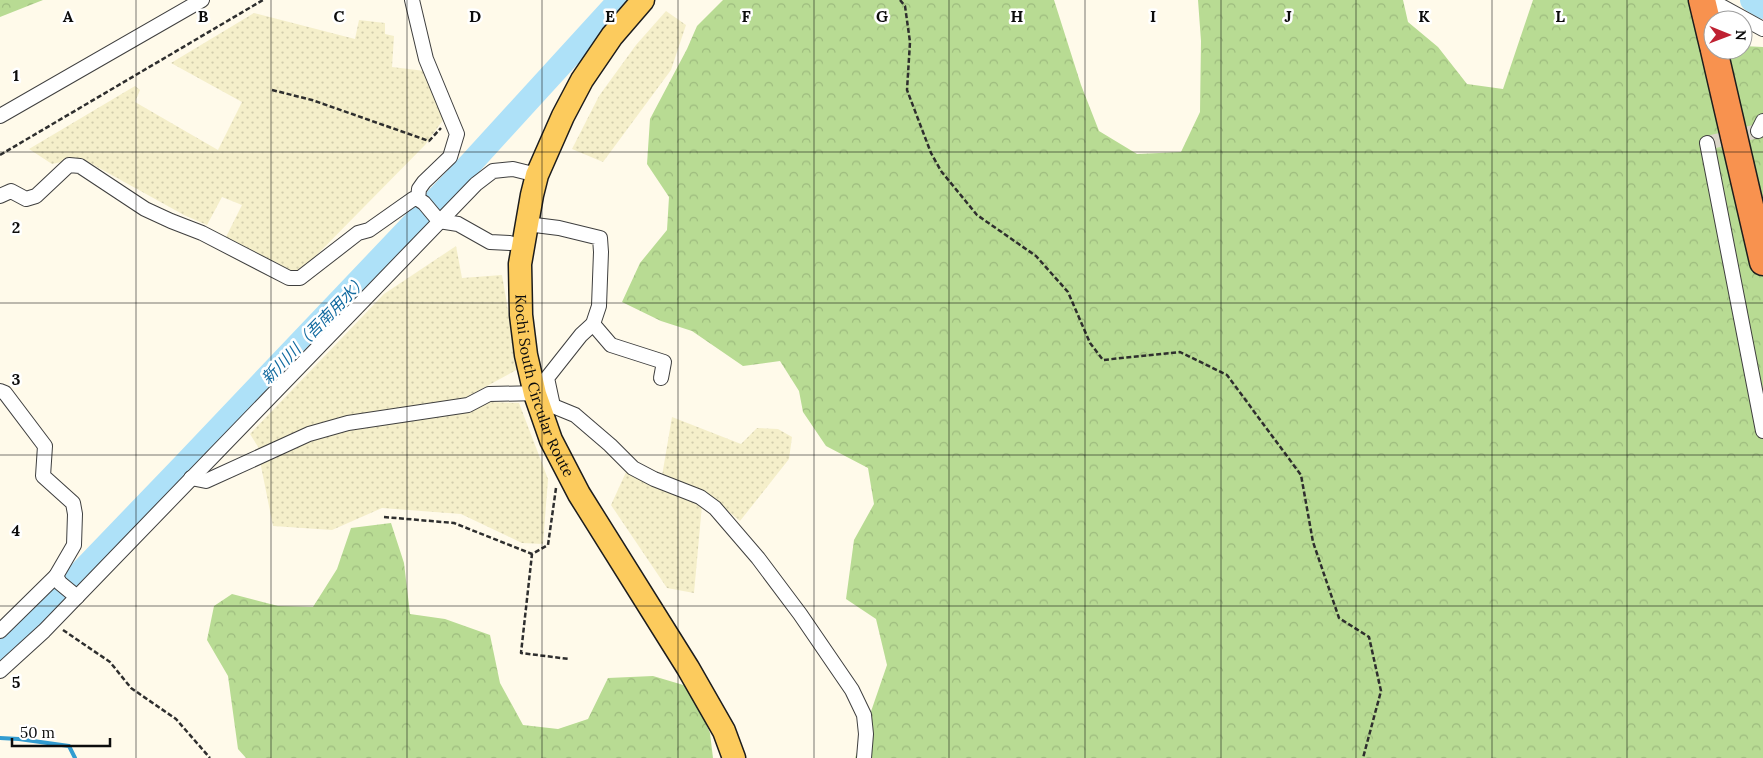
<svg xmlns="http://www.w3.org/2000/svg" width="1763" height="758" font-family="Lora,'Noto Sans JP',serif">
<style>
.farmland{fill:url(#farmland-dots)}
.forest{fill:url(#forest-crowns)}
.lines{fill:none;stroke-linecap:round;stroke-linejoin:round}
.stream{stroke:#339cd0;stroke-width:4}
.river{stroke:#aee1f8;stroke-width:24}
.street-tunnel{stroke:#dbd6c9;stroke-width:14;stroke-dasharray:14 7;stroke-linecap:butt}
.street-casing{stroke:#3f3f3f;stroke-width:16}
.primary-casing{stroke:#1d1d1d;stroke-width:25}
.highway-casing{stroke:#1d1d1d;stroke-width:29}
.path{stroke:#2e2e2e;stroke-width:2.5;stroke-dasharray:5 2.5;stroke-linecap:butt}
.street{stroke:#fff;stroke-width:14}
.primary{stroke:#fccb5d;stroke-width:22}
.highway{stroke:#f8924f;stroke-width:26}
.grid{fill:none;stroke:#0c0c0c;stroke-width:1;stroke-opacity:0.55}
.labels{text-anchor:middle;stroke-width:5;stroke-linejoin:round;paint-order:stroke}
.street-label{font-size:15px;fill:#0c0c0c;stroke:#fff}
.water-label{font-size:16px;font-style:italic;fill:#136ba0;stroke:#fff}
.grid-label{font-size:16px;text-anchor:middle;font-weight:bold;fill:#0c0c0c;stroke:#fff;stroke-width:5;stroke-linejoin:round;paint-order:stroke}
</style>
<defs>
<pattern id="farmland-dots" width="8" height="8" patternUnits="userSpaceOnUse" patternTransform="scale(1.25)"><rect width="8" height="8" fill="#f5efca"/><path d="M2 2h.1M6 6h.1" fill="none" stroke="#d1ccac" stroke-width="1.8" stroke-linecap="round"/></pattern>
<pattern id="forest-crowns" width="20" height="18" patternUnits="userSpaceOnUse" patternTransform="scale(1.25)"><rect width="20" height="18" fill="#b8db93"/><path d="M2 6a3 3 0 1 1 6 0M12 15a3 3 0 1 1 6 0" fill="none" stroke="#9dbb7e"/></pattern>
</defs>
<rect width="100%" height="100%" fill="#fffaea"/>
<g class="farmland">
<path d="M666,11l20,14 -15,45 -68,92 -31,-13 27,-53 37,-51z"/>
<path d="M254,13l101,26 4,-19 26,3v11l9,2 -2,31 33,4 21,45 -21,29 -127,129 -72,-37 16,-32 -20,-8 -15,28 -23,-10 -103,-57 -29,6 -23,-15 106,-63 5,4 -5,12 83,48 24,-48 -71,-39z"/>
<path d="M456,246l6,32 40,-3 16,94 -53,29 -117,20 -88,32 -10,-16 134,-140z"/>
<path d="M488,402l31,1 29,76 -5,65 -21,-1 -61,-29 -79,-6 -50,22 -59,-4 -13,-65 50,-23z"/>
<path d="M672,417l69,27 16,-16 21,1 14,8 -3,22 -49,62 -32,-27 -46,-18z"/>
<path d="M627,470l75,35 -8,88 -27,-5 -56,-83z"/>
</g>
<g class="forest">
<path d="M0,0h43l-43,17z"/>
<path d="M723,0h331l27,85 18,46 38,23 44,-2 19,-40 1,-71 -3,-41h205l5,22 30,25 29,37 36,5 30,-89h174l6,50h30v-4l20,1v711h-908l32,-93 -11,-46 -30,-20 8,-59 20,-36 -6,-36 -42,-22 -23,-34 -4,-21 -19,-30 -37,5 -51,-35 -31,-10 -39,-19 18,-39 27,-33 2,-33 -22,-33 3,-45 37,-70 10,-23z"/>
<path d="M391,523l13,40 6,51 35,5 45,16 10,48 23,42 35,4 30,-10 20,-41 45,-2 37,11 20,46 3,25h-467l-8,-9 -10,-73 -21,-36 7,-34 18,-12 46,12 35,1 24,-38 14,-41z"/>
</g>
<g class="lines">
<path class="stream" d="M0,738l19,1 50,7 6,12"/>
<g class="river">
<path d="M1752,0l11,7"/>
<path d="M0,650l32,-27 150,-156 289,-304 149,-163"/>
</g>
<path class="street-tunnel" d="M1707,143l51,-12"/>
<defs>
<g id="street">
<path d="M412,0l14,59 31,75 -7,23 -26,25 -5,7 -1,10 6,4 15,18 19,3 32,18 20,1"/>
<path d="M1710,0l53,29"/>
<path d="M0,116l202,-116"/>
<path d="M1758,131l5,-10"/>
<path d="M1707,143l56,288"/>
<path d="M0,196l11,-5 15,8 10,-3 33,-31 11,1 65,43 26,12 31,12 87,45h11l58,-45 11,-3 44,-31h5"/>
<path d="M527,224l32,4 41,10 1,14 -2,54 -6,18 -12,11 -34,43 6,28 22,9 35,30 23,23 21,11 46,18 15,11 43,50 42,56 52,76 12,25 2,19 -2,24"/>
<path d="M593,324l18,21 53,17 -3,16"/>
<path d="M0,391l5,2 40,53 -2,30 30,27 2,11 -1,31 -18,31 4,7 17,14"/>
<path d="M191,478l15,3 103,-47 39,-11 120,-18 21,-11 51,-1"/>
<path d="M0,631l56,-55"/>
<path d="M0,671l44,-40 432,-447 17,-13 20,-2 24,6"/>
</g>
<g id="primary">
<path id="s1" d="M643,0l-31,36 -30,44 -19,36 -26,59 -5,20 -12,69 1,51 5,40 9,39 16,46 28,54 109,174 36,63 10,27"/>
</g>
<g id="highway">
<path d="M1702,0l11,46"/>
<path d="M1714,50l49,212"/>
</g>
</defs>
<use href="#street" class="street-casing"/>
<use href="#primary" class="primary-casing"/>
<use href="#highway" class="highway-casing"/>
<g class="path">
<path d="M900,0l5,6 5,36 -3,48 24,63 10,18 36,44 59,41 32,36 22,51 13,17 77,-8 47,23 74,100 12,67 26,76 30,19 12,54 -18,67"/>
<path d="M272,90l40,10 117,41 12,-13"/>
<path d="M0,155l263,-155"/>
<path d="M556,488l-8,57 -16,9 -11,99 48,6"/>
<path d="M384,517l70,6 78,31"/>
<path d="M63,630l47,32 21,26 45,31 34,39"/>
</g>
<use href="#street" class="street"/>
<use href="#primary" class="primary"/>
<use href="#highway" class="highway"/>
</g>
<path class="grid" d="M136,0v758M271,0v758M407,0v758M542,0v758M678,0v758M814,0v758M949,0v758M1085,0v758M1221,0v758M1356,0v758M1492,0v758M1627,0v758M0,152h1763M0,303h1763M0,455h1763M0,606h1763"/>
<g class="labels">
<g class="street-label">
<text dy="5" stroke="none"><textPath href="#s1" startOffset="422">Kochi South Circular Route</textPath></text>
</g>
<g class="water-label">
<text transform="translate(314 329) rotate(-46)" y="6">新川川（吾南用水）</text>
</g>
</g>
<g class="grid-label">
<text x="68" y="22">A</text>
<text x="203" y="22">B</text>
<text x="339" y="22">C</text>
<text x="475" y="22">D</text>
<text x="610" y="22">E</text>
<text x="746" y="22">F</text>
<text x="882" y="22">G</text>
<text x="1017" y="22">H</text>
<text x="1153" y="22">I</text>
<text x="1288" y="22">J</text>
<text x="1424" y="22">K</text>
<text x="1560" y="22">L</text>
<text x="16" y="81">1</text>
<text x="16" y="233">2</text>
<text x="16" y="385">3</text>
<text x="16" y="536">4</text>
<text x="16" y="688">5</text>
</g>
<g transform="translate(1728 35) rotate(91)"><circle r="24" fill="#ffffff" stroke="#9e9e9e"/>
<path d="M0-4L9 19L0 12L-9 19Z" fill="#bf2132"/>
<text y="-8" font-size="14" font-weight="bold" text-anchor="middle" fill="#0c0c0c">N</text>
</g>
<path d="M12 738v8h98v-8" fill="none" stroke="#0c0c0c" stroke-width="2.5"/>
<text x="20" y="738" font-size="15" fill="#0c0c0c" stroke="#ffffff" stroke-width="4" paint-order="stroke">50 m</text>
</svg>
